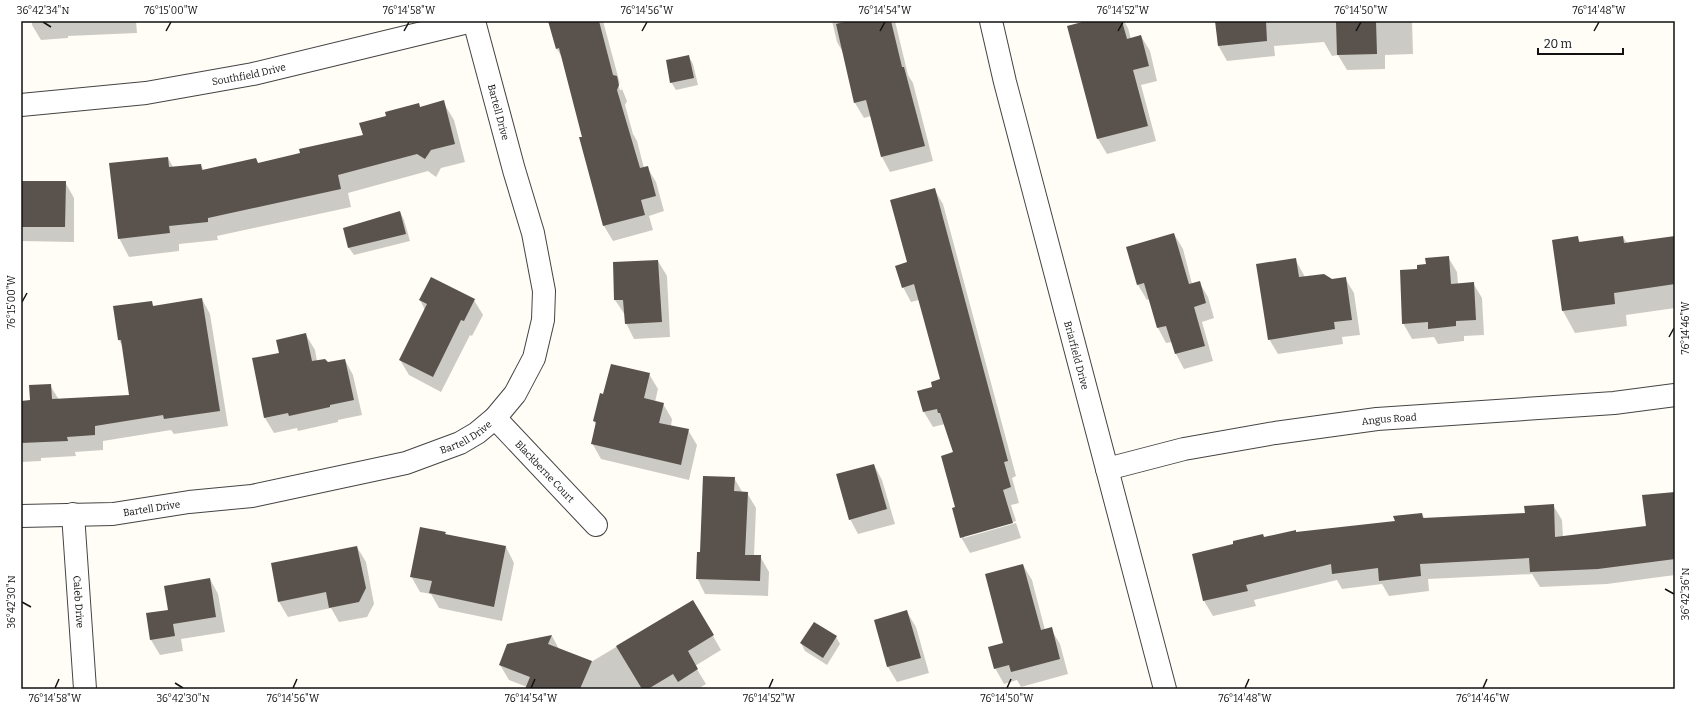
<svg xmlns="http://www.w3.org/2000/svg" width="1696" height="710" font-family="Bitter,serif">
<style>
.shadow{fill:#0003}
.building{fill:#5a524d}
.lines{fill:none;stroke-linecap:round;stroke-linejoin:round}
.minor-casing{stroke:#444;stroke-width:24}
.minor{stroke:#fff;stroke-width:22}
.ticks{fill:none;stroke:#111;stroke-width:1.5}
.labels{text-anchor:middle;stroke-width:4;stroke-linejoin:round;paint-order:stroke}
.street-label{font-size:10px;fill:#111;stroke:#fff}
.neatline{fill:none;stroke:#111;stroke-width:1.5}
.ticks-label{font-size:10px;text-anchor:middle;fill:#111}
</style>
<rect width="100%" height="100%" fill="#fffdf5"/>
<g class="shadow">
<path d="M32,21h104l1,12 -69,3v2l-27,2 -9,-15z"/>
<path d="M549,21h54l17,63 -3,-3 3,9h2l-2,-6 7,17 -2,4 8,29 4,7 7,27 3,-1 9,15 8,29 -15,5 4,14 -40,11 -9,-15 -40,-165 -7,-12z"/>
<path d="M832,21h63l13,54 5,8 20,78 -43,11 -8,-15 -11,-41 -7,2 -9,-15 -11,-49 -7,-12z"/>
<path d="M1090,21h34l4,7 3,11 10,-3 9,15 7,30 -16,4 15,56 -49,13 -9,-15 -29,-112z"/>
<path d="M1216,21h196l1,33 -28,1v14l-38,1 -9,-15 -6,1 -8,-14 -50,4 1,10 -48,5 -9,-16z"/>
<path d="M689,57l4,7 5,21 -22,5 -5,-8z"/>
<path d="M443,102l11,18 11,42 -24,6 -5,9 -8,-6 -80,22 3,14 -134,29 1,4 -39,4v7l-50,6 -10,-19 49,-80 5,9 28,-2 3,6 55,-7 42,-10 63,-18 56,-28z"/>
<path d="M21,182h44l9,16v44l-53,-1z"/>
<path d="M934,189l9,15 73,272 -4,2 7,25 -8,2 5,16 -52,15v2l52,-15 5,15 -51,15 -9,-16 -6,-84 -10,-29 -12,3 -9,-15 -5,-20 14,-4 9,-8 -23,-80 -8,2 -8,-15 5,-24z"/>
<path d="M400,212l4,8 6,21 -56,14 -5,-7 -5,-20z"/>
<path d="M1174,234l9,15 9,35 7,-2 9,15 6,21 -12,4 11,39 -29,8 -8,-15 -4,-12 -6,1 -8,-15 -8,-29 -3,1 -9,-15 -11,-38z"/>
<path d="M1577,237l4,6 42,-6 4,6 48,-6v71l-49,7 1,11 -52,7 -12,-22 -10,-71z"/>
<path d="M1448,257l9,15 1,12 15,-1 9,15 2,37 -20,1v5l-26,3 -4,-7 -22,2 -9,-16 15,-53z"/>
<path d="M1295,259l10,18 27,3 13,-2 9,15 6,42 -18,2 1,7 -65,10 -9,-15z"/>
<path d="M658,261l9,15 3,61 -36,2 -8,-16 -1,-8 -10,-15z"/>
<path d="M202,299l8,15 18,112 -54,8 -3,-4 -68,11v9l-28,2 1,4 -35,2v3l-20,1v-60l10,-1 19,-16 9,15 71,-4 -7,-49 -4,-7 32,-38 3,5z"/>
<path d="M420,300h54l9,15 -11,21 -2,-1 -29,57 -32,-17 -9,-15 25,-50z"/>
<path d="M306,335l9,15 2,11 11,2 17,-3 8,15 9,40 -24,5v2l-40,9 -1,-3 -23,5 -9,-15 -12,-59 27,-5z"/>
<path d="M649,374l9,15 -3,13 8,2 9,15 -1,7 17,4 9,15 -8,35 -88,-21 -9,-16 4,-18 -2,-4 10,-25z"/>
<path d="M874,465l8,15 13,44 -37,10 -8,-15z"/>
<path d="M734,478l9,15h4l9,15 -2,48h6l9,16 -1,24 -63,-2 -8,-16 4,-25z"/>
<path d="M1675,493v82l-68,9 -67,3 -8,-13 -104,5 1,12 -40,5 -7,-12 -40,5 -5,-9 -83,20 2,6 -43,10 -9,-15 60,-63 132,-16 26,-8 3,5 101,-5 27,-9 9,15 1,17 84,-10z"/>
<path d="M445,533l1,3 60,11 8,16 -12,58 -63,-13 -8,-14 -11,-2 -9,-16z"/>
<path d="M357,547l9,15 8,42 -7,13 -28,5 -8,-14 -43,9 -9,-15z"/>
<path d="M1023,565l9,15 13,50 6,-1 9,15 8,30 -47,13 -4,-7 -13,4 -9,-16 10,-25z"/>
<path d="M210,579l8,15 7,38 -44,7 2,12 -23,4 -9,-15 -4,-26 22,-3z"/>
<path d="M693,601l28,49 -26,16 11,18 -8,5h-118l11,-27z"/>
<path d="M907,612l9,15 13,46 -32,9 -9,-15 -13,-47z"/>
<path d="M552,636l7,13 9,40h-42l1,-2 -18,-7 -9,-15z"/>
<path d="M836,637l4,7 -13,21 -22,-14 -4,-8z"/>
</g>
<g class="building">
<path d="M548,21h51l14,54 4,1 2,9 -2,5 23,78 8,-2 8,30 -15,4 4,15 -42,11 -24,-89h3l-23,-89 -3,1z"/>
<path d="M848,21h43l11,46h2l21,79 -44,11 -15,-57 -12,3 -18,-79z"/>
<path d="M1086,21h36l5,18 14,-4 8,31 -16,4 15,56 -51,13 -30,-113z"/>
<path d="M1215,21h51l1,20 -49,5z"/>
<path d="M1336,21h40l1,33 -40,1z"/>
<path d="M689,55l5,23 -24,5 -4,-23z"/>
<path d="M444,100l11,44 -24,6 -6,9 -8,-5 -79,21 3,14 -133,29v4l-39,4 1,7 -52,6 -9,-76 59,-6 1,10 32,-3 1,6 54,-12 2,5 42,-10 -1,-4 64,-14 -4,-12 27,-7 -1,-4 34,-9 1,4z"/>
<path d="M21,181h45l-1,46h-44z"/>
<path d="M935,188l73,273 -4,1 7,25 -8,3 10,33 -53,15 -8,-30 3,-1 -14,-51 12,-4 -13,-39h-2l-1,-4 -14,3 -6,-21 15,-4 -1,-5 9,-3 -26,-95 -12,4 -7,-22 12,-4 -17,-62z"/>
<path d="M400,211l6,23 -58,14 -5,-20z"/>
<path d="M1174,233l15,51 11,-3 6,22 -12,4 11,39 -30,8 -9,-28 -9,2 -13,-45 -7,2 -11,-38z"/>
<path d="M1578,236l1,6 44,-6 1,7 51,-7v48l-61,9 1,11 -53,7 -10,-71z"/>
<path d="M1449,256l2,28 23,-2 2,38 -20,1v5l-28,3v-7l-26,2 -2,-54 17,-1v-4l9,-1 -1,-6z"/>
<path d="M1296,258l3,19 25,-3 8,5 14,-2 6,43 -18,2 1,7 -67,11 -12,-76z"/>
<path d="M658,260l4,62 -37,2 -2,-24h-9l-1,-38z"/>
<path d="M431,277l44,22 -11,22 -3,-1 -28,57 -34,-17 28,-56 -8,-4z"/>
<path d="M202,298l18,113 -56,8 -1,-4 -68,11v9l-28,2 1,4 -47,2v-42l9,-1 -1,-15 22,-1 1,15 77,-4 -8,-55h-3l-5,-34 39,-5 1,5z"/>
<path d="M306,333l6,28 13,-2 3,3 17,-3 9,41 -24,5v2l-41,9 -1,-3 -24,5 -12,-60 27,-5 -3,-13z"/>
<path d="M611,364l39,9 -6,25 20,5 -5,20 30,6 -8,36 -90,-21 5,-22 -3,-1 7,-28 3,1z"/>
<path d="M874,464l13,45 -38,11 -13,-46z"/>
<path d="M703,476l32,1 -1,14 14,1 -3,63h16l-1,26 -64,-2 1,-27h3z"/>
<path d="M1675,492v67l-77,10 -68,3 -1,-14 -109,6 1,12 -42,5 -1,-13 -46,6 -1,-10 -85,21 2,6 -45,10 -11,-47 41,-10v-3l30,-7 1,3 32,-7v2l99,-11 -2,-5 29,-3 1,5 102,-5 -1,-7 30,-2 1,33 91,-11 -4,-31z"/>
<path d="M420,527l26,5 -1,2 61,12 -12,61 -65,-14 3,-12 -22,-4z"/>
<path d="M357,546l9,42 -7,14 -30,6 -3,-16 -48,10 -7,-39z"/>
<path d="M1023,564l18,66 11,-3 8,32 -49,13 -2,-7 -15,4 -6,-22 15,-4 -18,-69z"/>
<path d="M210,578l6,39 -43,7 2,12 -25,4 -4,-27 22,-3 -4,-24z"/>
<path d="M693,600l21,35 -26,16 10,18 -20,13 -5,-8 -25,15h-6l-26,-43z"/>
<path d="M907,610l14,48 -34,9 -13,-47z"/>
<path d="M814,622l23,14 -14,22 -23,-15z"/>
<path d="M552,635l-4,9 44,17 -12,28h-55l5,-12 -31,-12 8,-21z"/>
</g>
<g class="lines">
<defs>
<g id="minor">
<path id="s1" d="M991,21l14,61 160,607"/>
<path id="s2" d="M21,105l125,-12 107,-19 219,-53"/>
<path id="s3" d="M495,418l101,107"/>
<path id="s4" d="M1107,469l77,-20 91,-16 102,-14 237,-16 61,-8"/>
<path id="s5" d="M73,514l12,175"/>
<path id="s6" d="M21,516l92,-2 76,-12 63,-6 154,-33 54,-20 17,-10 18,-15 20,-24 19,-36 9,-38 1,-29 -11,-58 -19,-63 -40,-149"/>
</g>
</defs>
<use href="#minor" class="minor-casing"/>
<use href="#minor" class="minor"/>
</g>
<path class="ticks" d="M43,22l8,5M166,31l5,-9M404,31l5,-9M642,31l5,-9M880,31l5,-9M1118,31l5,-9M1356,31l5,-9M1594,31l5,-9M22,302l5,-9M1669,337l5,-9M1665,589l9,5M22,602l9,5M175,683l8,5M55,688l4,-9M293,688l4,-9M531,688l4,-9M769,688l4,-9M1007,688l4,-9M1245,688l4,-9M1483,688l4,-9"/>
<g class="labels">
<g class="street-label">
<text dy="4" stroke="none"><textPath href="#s2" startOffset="230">Southfield Drive</textPath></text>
<text transform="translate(499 112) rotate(75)" y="4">Bartell Drive</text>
<text dy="4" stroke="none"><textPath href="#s1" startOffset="345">Briarfield Drive</textPath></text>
<text dy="4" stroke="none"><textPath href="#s4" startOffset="287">Angus Road</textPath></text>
<text dy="4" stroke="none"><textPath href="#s6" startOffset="455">Bartell Drive</textPath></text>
<text dy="4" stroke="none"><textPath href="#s3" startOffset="73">Blackberne Court</textPath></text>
<text dy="4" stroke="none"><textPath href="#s6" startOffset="131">Bartell Drive</textPath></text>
<text dy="4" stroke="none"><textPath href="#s5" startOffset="88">Caleb Drive</textPath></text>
</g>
</g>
<rect width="1696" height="710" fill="none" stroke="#ffffff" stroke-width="44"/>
<path d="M1538 48v6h85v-6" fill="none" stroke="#111111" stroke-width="2"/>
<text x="1544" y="48" font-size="12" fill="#111111" stroke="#ffffff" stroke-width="3" paint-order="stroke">20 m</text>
<rect x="22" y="22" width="1652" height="666" class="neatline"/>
<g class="ticks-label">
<text x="43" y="14">36°42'34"N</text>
<text x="171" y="14">76°15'00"W</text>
<text x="409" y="14">76°14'58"W</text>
<text x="647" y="14">76°14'56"W</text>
<text x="885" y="14">76°14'54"W</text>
<text x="1123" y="14">76°14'52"W</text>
<text x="1361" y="14">76°14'50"W</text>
<text x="1599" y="14">76°14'48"W</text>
<text transform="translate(11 302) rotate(-90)" y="4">76°15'00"W</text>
<text transform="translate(1685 328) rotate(-90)" y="4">76°14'46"W</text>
<text transform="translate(1685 594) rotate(-90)" y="4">36°42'36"N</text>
<text transform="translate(11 602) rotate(-90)" y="4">36°42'30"N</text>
<text x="55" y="702">76°14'58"W</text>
<text x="183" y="702">36°42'30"N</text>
<text x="293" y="702">76°14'56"W</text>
<text x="531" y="702">76°14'54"W</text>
<text x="769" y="702">76°14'52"W</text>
<text x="1007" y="702">76°14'50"W</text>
<text x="1245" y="702">76°14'48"W</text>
<text x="1483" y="702">76°14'46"W</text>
</g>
</svg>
